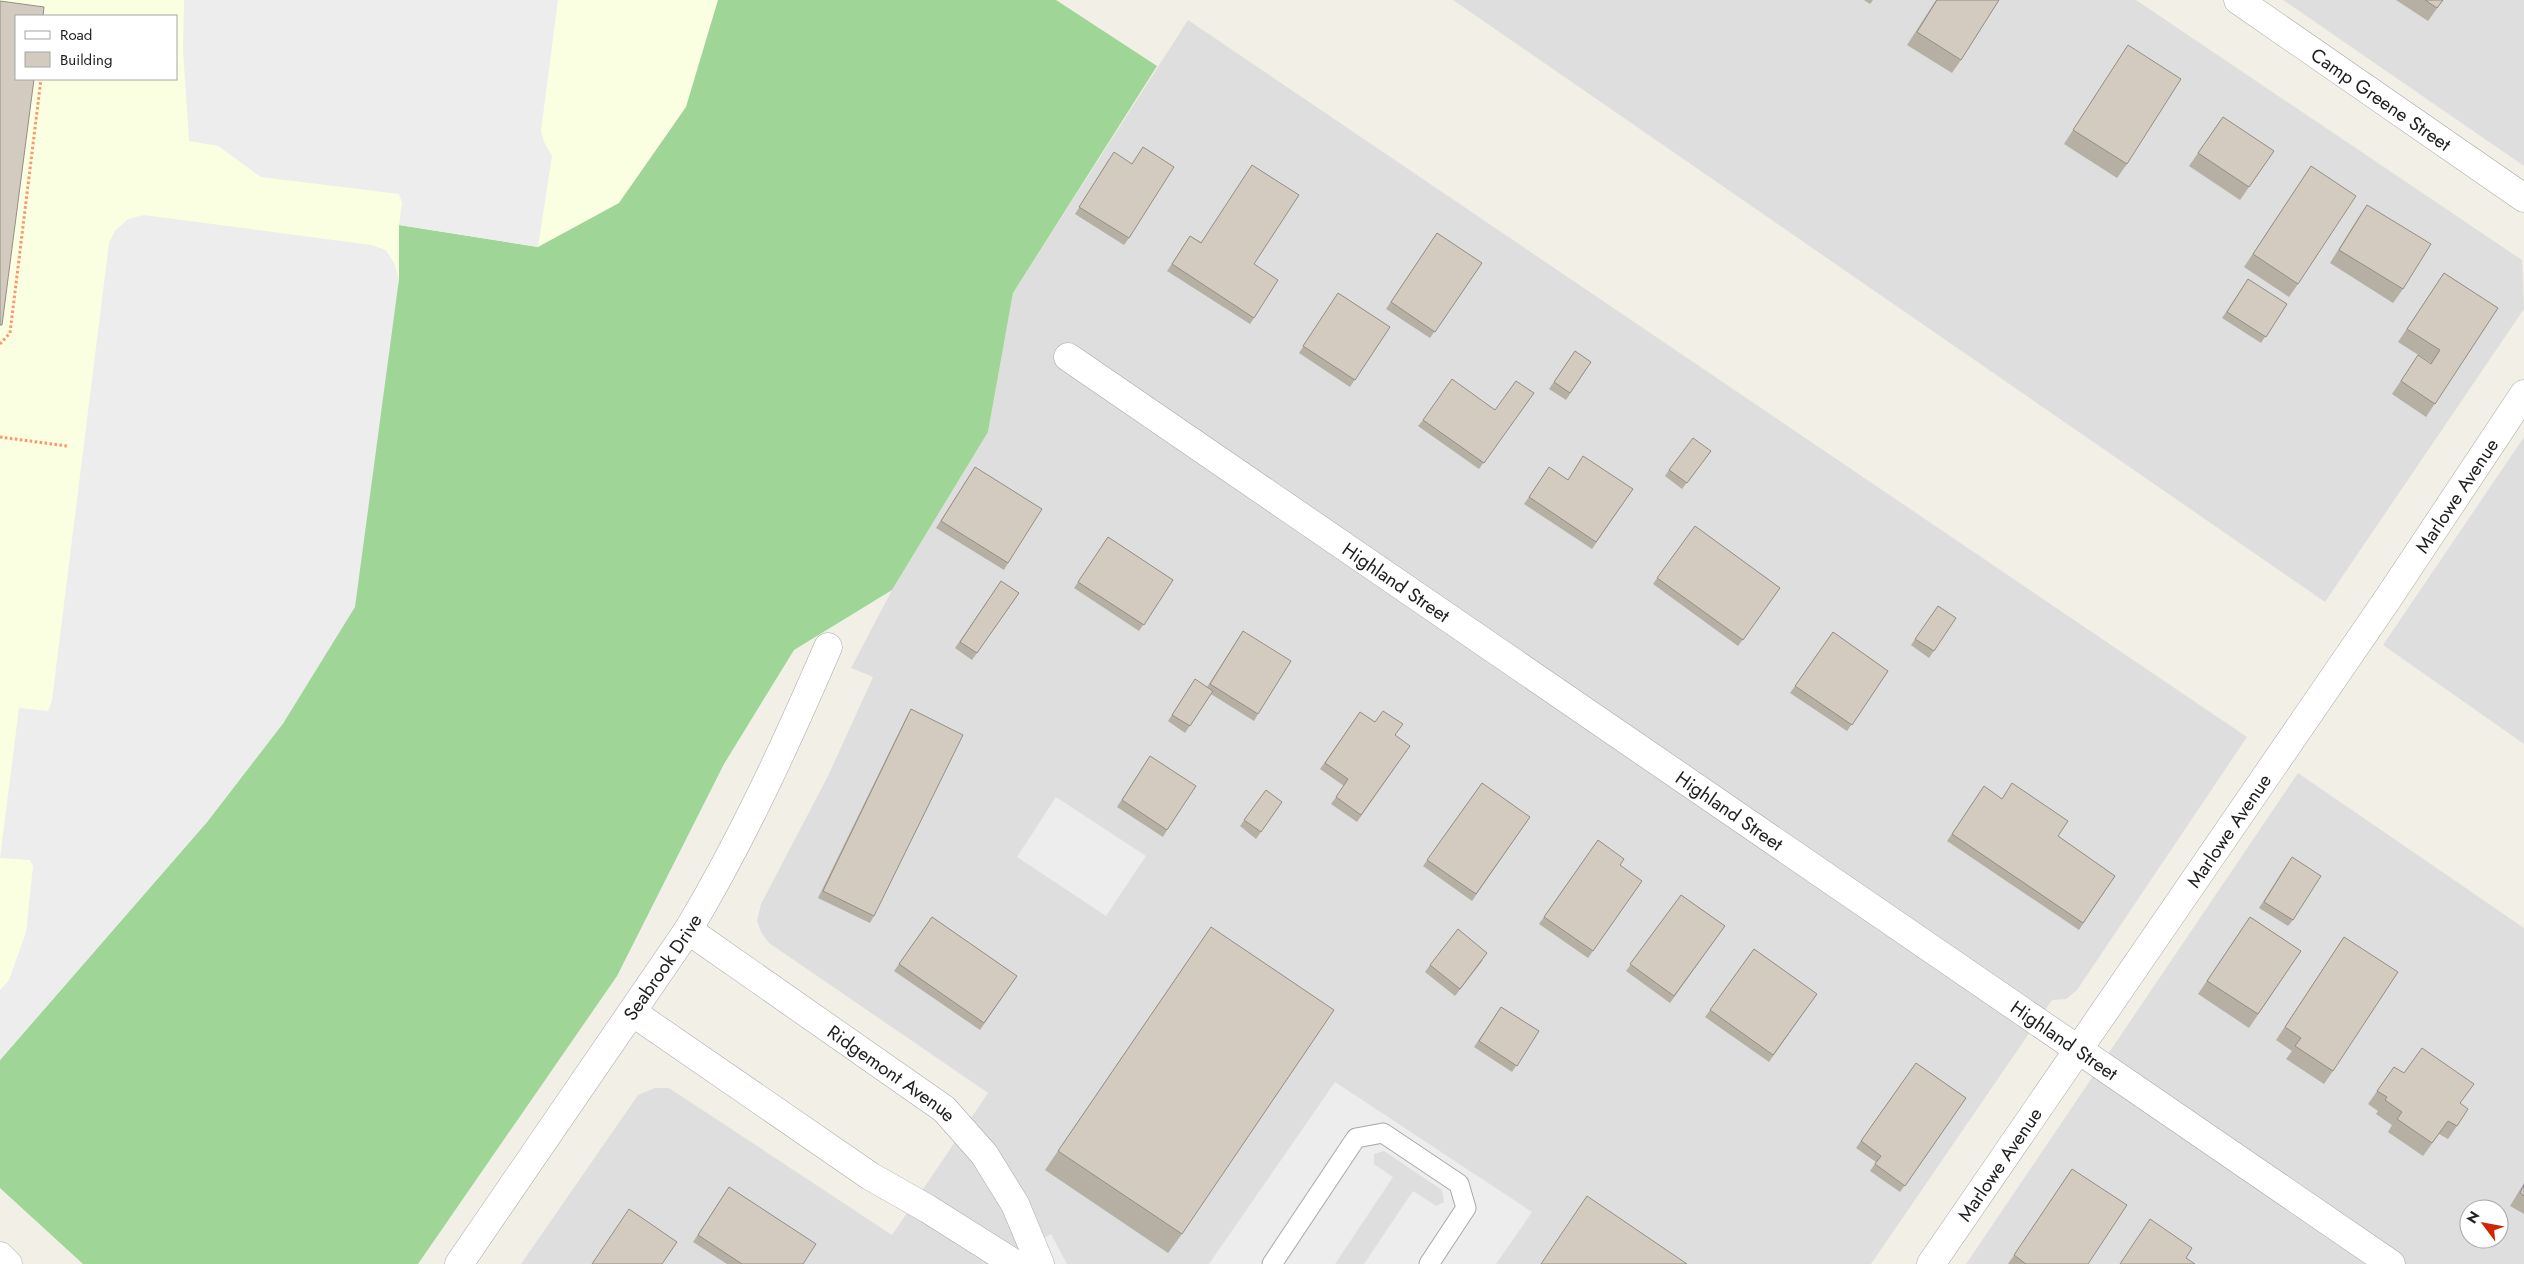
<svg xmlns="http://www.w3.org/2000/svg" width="2524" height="1264" font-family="Jost,sans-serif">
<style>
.residential{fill:#dfdede;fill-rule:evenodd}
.education{fill:#faffe2;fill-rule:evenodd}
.forest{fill:#9fd597}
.parking{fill:#ededed}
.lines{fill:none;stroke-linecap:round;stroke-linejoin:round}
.lane-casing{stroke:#a8a8a8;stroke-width:21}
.street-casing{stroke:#a8a8a8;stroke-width:29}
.path{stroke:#ff936a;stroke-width:3;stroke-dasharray:2.5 2.5;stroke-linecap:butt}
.lane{stroke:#fff;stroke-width:19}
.street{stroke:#fff;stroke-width:28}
.wall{fill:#b5afa4}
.building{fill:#d3cbbf;stroke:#948e86}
.labels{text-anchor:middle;stroke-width:4.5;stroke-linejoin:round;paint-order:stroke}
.street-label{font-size:19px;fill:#212121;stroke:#fff}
</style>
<rect width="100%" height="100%" fill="#f2f0e6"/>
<g class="residential">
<path d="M1453,0h683l386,260 2,49 -199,293z"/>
<path d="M2283,0h241v166z"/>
<path d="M1188,20l1059,717 -170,253 -11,9 -14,1 -181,264h-1350l117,-169 17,-7h14l223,147 96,-142 -219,-150 -8,-11 -4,-11 4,-17 67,-128 45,-99 -22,-9 41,-78 96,-158 25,-139z"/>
<path d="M2524,437v307l-141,-99z"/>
<path d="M2298,773l226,155v336h-558zM2469,1209h30v30h-30z"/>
</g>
<path class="education" d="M0,0h718l-32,107 -67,96 -81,44 -139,-22v54l-399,781zM16,16h160v63h-160z"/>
<path class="forest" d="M718,0h338l101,66 -144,227 -25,139 -96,158 -98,60 -70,114 -107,212 -199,288h-335l-83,-76v-128l207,-238 77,-100 115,-443v-54l139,22 81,-44 67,-96z"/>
<g class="parking">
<path d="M184,0h374l-17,131 3,11 8,14 -14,91 -139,-22 3,-22 -3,-9 -138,-17 -43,-31 -29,-5 -6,-91z"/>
<path d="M144,215l227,30 15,5 8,13 5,16 -44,328 -71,115 -77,100 -207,238v-70l9,-10 17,-48 7,-66 -3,-6 -30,-2 19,-150 29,3 4,-11 57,-457 6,-12 13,-12z"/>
<path d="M1056,797l90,59 -40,60 -89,-59z"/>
<path d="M1335,1082l197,130 -36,52h-132l49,-73 23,15 8,-4 -2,-12 -58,-39 -10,3v10l19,13 -58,87h-126z"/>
<path d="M1051,1234l16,30h-70z"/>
</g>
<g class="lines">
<defs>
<path id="lane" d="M1272,1264l84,-126 27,-5 76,51 7,24 -37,56"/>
<g id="street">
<path id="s1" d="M2238,0l286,198"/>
<path id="s2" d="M1068,357l1323,907"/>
<path id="s3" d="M688,930l256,179 40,45 31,50 25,60"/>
<path d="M632,1012l238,164 58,33 87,55"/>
<path d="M0,1256l8,8"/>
<path id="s4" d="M459,1264l229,-334c54,-90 98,-186 140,-283"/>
<path id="s5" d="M1931,1264l456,-664 137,-206"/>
</g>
</defs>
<use href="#lane" class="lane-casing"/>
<use href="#street" class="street-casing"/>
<g class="path">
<path d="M0,344l10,-11 31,-254"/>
<path d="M0,437l67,9"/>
</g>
<use href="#lane" class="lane"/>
<use href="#street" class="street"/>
</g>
<g class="wall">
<path d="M1864,0h9l-3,4z"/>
<path d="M1936,0h63l-38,60 -9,13 -45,-28z"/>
<path d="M2396,0h47l-15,21z"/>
<path d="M2128,45l-1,119 -10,14 -53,-34z"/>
<path d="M2223,117l51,34 -34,49 -51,-34z"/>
<path d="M1109,159l23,5 -3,74 -5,7 -49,-31z"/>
<path d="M2311,166l-13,118 -9,13 -45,-30z"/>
<path d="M2367,205l36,84 -10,14 -63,-40 28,-45z"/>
<path d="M1437,233l45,30 -52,75 -44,-29z"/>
<path d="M1190,236l11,6 53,22v54l-4,6 -83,-53z"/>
<path d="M2444,273l54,35 -72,109 -34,-23 26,-39 13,9v-1l-33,-21z"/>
<path d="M2248,279l39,25 -26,39 -39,-25z"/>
<path d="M1338,293l52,34 -40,60 -51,-34z"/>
<path d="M1575,351l16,11 -25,38 -17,-11z"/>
<path d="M1534,393l-55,76 -61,-43 5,-6 72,-10z"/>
<path d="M1711,451l-29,38 -17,-13 4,-6z"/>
<path d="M975,467l33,96 -4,7 -68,-42z"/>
<path d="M1549,467l18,13 66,9 -41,60 -68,-45z"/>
<path d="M1695,526l85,62 -42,58 -85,-62z"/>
<path d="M1108,537l65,43 -34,51 -65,-43z"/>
<path d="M1001,581l18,12 -47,67 -17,-12z"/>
<path d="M1938,606l18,12 -27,40 -18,-13z"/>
<path d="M1243,631l15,83 -4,7 -43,-27 -26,39 -17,-12 27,-42 12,8z"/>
<path d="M1833,632l55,39 -41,60 -57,-38z"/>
<path d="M911,709l-37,207 -4,7 -52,-25 89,-182z"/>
<path d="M1360,712l50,34 -53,76 -26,-18 13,-18 -24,-17z"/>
<path d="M1150,756l17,74 -4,7 -46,-30z"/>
<path d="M1482,783l48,34 -58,84 -49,-35z"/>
<path d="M2012,783l46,53 57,40 -36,54 -132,-89 37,-55 18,13z"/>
<path d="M1266,790l16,12 -26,37 -16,-13z"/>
<path d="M1598,840l22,25 22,16 -54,77 -49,-34z"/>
<path d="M2287,864l6,56 -5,6 -29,-18z"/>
<path d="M1681,895l44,31 -55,77 -44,-32z"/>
<path d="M932,917l85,59 -37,54 -86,-59z"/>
<path d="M2250,917l51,34 -52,77 -51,-34z"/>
<path d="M2344,937l-11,134 -9,13 -38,-25 6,-8 -16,-11z"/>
<path d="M1198,946l-16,288 -14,19 -123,-83z"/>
<path d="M1754,949l63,45 -48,68 -64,-45z"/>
<path d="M1483,960l-28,36 -30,-24 5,-7z"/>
<path d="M1501,1007l38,24 -27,41 -38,-25z"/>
<path d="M1916,1063l50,35 -66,94 -30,-21 6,-9 -20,-14z"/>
<path d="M2394,1067l10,6 56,30 -3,23 -9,13 -9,-5 -16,22 -35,-24 4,-7 -16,-11 2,-3 -10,-7z"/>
<path d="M2072,1169l16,95h-80z"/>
<path d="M2524,1183v31l-14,-8z"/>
<path d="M729,1187l74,77h-76l-34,-22z"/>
</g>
<g class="building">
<path d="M1937,0h62l-38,60 -44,-28z"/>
<path d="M2425,0h18l-6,8z"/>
<path d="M0,1l44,6 -1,9h-27v63h18l-32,246h-2z"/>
<path d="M2128,45l53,34 -54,85 -54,-34z"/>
<path d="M2223,117l51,34 -25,36 -51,-34z"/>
<path d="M1143,147l31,20 -45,71 -50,-31 35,-55 18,12z"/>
<path d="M1252,165l47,30 -45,69 24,16 -24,38 -82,-54 18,-28 11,7z"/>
<path d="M2311,166l45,30 -58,88 -45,-30z"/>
<path d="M2367,205l64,39 -28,45 -64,-39z"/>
<path d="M1437,233l45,30 -47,69 -44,-30z"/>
<path d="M2444,273l54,35 -63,96 -34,-23 17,-26 13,9 9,-14 -33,-21z"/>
<path d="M2248,279l39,25 -21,33 -39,-25z"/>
<path d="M1338,293l52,34 -35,53 -52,-34z"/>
<path d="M1575,351l16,11 -21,31 -16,-11z"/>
<path d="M1452,379l43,31 21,-29 18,12 -50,70 -61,-43z"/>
<path d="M1693,438l18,13 -24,32 -18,-13z"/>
<path d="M1583,456l50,33 -37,53 -67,-45 20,-30 19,13z"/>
<path d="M975,467l67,42 -34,54 -67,-42z"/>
<path d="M1695,526l85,62 -37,52 -86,-62z"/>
<path d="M1108,537l65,43 -29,45 -66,-43z"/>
<path d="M1001,581l18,12 -42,60 -17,-11z"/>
<path d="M1938,606l18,12 -22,33 -19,-12z"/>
<path d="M1243,631l48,30 -33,53 -48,-30z"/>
<path d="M1833,632l55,39 -36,54 -57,-39z"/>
<path d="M1195,679l18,12 -23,35 -18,-11z"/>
<path d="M911,709l52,26 -89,181 -51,-25z"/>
<path d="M1383,711l20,13 -8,11 15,11 -49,69 -25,-18 12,-18 -23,-16 35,-51 15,10z"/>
<path d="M1150,756l46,30 -29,44 -45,-30z"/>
<path d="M1482,783l48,34 -54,77 -49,-34z"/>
<path d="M2012,783l56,38 -10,15 57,40 -32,47 -131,-89 32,-48 18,13z"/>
<path d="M1266,790l16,12 -21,30 -17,-12z"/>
<path d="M1598,840l26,19 -4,6 22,16 -49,70 -49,-34z"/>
<path d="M2292,857l29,19 -28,44 -29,-18z"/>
<path d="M1681,895l44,31 -51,70 -44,-32z"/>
<path d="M932,917l85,59 -33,47 -85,-59z"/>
<path d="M2250,917l51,34 -43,63 -51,-33z"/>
<path d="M1211,927l123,83 -152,224 -124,-83z"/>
<path d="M1458,929l29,24 -27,36 -30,-24z"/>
<path d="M2344,937l54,35 -65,99 -38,-25 6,-8 -16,-11z"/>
<path d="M1754,949l63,45 -44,61 -63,-45z"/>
<path d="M1501,1007l38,24 -22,35 -38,-25z"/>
<path d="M2422,1048l52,36 -14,19 8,6 -11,17 -9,-5 -16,22 -35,-24 5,-7 -17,-12 2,-3 -10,-6 17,-24 10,6z"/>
<path d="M1916,1063l50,35 -61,88 -30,-22 6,-8 -20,-15z"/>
<path d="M2072,1169l55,36 -39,59h-62l-12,-9z"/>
<path d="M2524,1185v11l-4,-3z"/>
<path d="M729,1187l87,57 -13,20h-61l-44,-29z"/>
<path d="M1587,1196l100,68h-146z"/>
<path d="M629,1209l48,33 -15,22h-70z"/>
<path d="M2150,1219l42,29 -6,10 9,6h-75z"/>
</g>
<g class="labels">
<g class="street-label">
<text dy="7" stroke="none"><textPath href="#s1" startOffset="174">Camp Greene Street</textPath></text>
<text dy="7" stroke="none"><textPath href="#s5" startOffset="931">Marlowe Avenue</textPath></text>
<text dy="7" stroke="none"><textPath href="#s2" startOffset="398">Highland Street</textPath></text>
<text dy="7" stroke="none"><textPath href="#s2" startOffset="802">Highland Street</textPath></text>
<text dy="7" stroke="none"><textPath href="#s5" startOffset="526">Marlowe Avenue</textPath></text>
<text dy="7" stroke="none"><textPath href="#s4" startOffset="360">Seabrook Drive</textPath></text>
<text dy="7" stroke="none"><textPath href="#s2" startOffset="1208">Highland Street</textPath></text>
<text dy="7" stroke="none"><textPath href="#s3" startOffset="249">Ridgemont Avenue</textPath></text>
<text dy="7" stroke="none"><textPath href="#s5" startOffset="121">Marlowe Avenue</textPath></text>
</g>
</g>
<rect x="15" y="15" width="162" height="65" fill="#ffffff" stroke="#a6a6a6"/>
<rect x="25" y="31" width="25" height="8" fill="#ffffff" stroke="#a6a6a6"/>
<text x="60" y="40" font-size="15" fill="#212121">Road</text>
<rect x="25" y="52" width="25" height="15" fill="#d3cbbf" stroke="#a6a6a6"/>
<text x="60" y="65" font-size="15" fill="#212121">Building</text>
<g transform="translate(2484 1224) rotate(302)"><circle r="24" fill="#ffffff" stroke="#a6a6a6"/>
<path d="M0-4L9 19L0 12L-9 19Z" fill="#d12400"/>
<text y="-8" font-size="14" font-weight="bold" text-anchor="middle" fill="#212121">N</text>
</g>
</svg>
